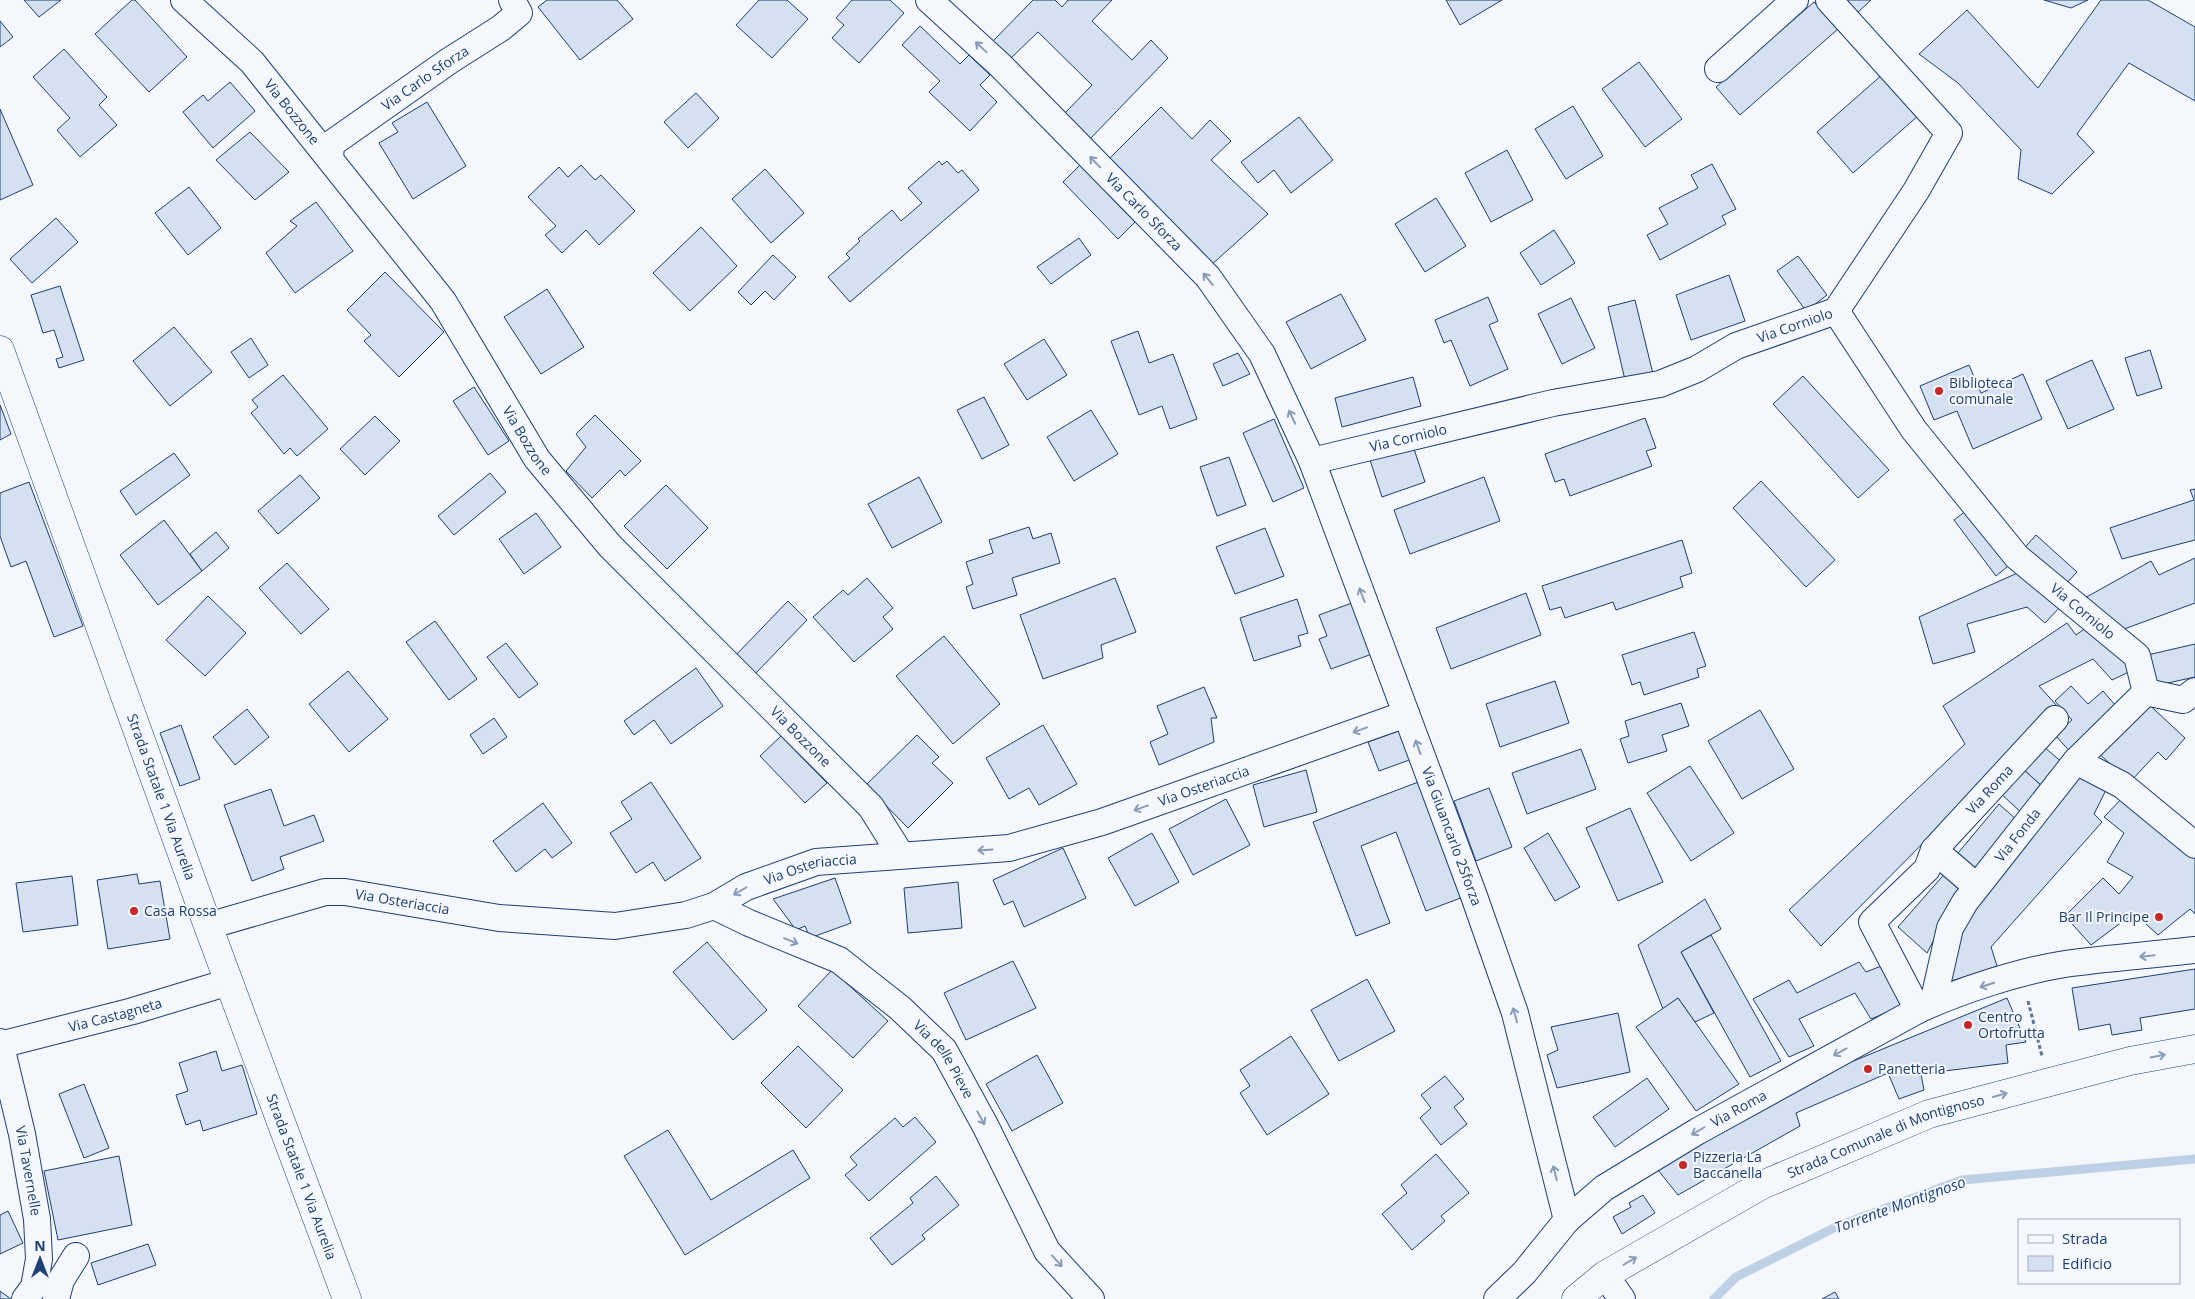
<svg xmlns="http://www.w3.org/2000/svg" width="2195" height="1299" font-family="'Open Sans',sans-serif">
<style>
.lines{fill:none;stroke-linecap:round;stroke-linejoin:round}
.stream{stroke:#bed0e5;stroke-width:9}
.building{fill:#d5e0f0;stroke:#1d3f73}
.street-casing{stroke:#1d3f73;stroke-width:28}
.secondary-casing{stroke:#1d3f73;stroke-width:29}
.primary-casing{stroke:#1d3f73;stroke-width:29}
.path{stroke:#5e769c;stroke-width:3;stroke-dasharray:4 2.5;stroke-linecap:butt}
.street{stroke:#f4f7fb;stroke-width:26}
.secondary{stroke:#f4f7fb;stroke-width:28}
.primary{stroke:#f4f7fb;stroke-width:28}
.oneway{stroke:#889bb7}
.poi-dot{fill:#c62828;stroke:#f4f7fb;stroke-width:2}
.labels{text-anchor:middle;stroke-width:4;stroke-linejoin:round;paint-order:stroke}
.street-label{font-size:14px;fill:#1d3f73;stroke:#f4f7fb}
.poi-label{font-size:14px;fill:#1d3f73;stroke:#f4f7fb;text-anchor:start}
.water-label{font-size:15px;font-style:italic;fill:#1d3f73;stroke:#f4f7fb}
</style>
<rect width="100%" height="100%" fill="#f4f7fb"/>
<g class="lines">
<path class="stream" d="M1714,1299l22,-22 102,-51 124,-46 233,-21"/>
</g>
<g class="building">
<path d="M24,0h37l-22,17z"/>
<path d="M132,0h3l52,57 -38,35 -54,-58z"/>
<path d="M547,0h70l16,19 -53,41 -42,-53z"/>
<path d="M759,0h28l21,19 -36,39 -36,-33z"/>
<path d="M852,0h38l14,13 -45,50 -27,-25 12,-13 -8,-7z"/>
<path d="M1033,0h22l7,7 6,-7h44l-20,21 40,39 19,-20 17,18 -79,82 -25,-26 28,-29 -54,-53 -29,28 -17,-18z"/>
<path d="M1446,0h56l-42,25z"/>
<path d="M1841,0h30l-16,15z"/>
<path d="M2044,0h44l-17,8z"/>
<path d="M2101,0h47l47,27v74l-66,-38 -52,71 17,18 -42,42 -34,-15 3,-29 -63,-67 -39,-29 48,-44 71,78z"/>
<path d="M1814,2l24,27 -98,86 -24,-28z"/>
<path d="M0,21l13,16 -13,10z"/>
<path d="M920,26l40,38 9,-9 21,20 -10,10 17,17 -27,29 -41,-39 11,-11 -38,-36z"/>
<path d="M64,49l43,48 -8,8 18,20 -37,32 -23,-27 13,-12 -37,-41z"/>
<path d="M1639,62l43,57 -37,28 -43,-58z"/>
<path d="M1883,74l36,41 -66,58 -36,-41z"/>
<path d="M230,82l25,29 -42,37 -30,-36 20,-17 5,6z"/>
<path d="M696,93l23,25 -31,30 -24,-26z"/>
<path d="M427,102l39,64 -53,33 -34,-56 19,-11 -6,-9z"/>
<path d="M1573,106l30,50 -37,23 -31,-50z"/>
<path d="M1161,107l31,32 18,-19 21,21 -20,19 57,54 -58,52 -102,-106z"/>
<path d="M0,109l33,76 -33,15z"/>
<path d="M1299,117l34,43 -42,33 -17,-23 -16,13 -17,-21z"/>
<path d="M250,132l39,40 -34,28 -39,-40z"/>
<path d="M1507,150l26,50 -42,22 -26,-49z"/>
<path d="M939,161l3,4 5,-4 11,12 4,-3 17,20 -129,112 -22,-25 22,-19 -4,-4 14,-13 -2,-2 34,-29 9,11 21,-18 -14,-15z"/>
<path d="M1712,164l24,45 -14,7 4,8 -66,36 -13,-25 21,-11 -9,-16 39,-20 -7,-13z"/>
<path d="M581,165l14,15 6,-5 34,36 -36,34 -13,-15 -24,23 -17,-18 11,-9 -28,-29 31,-30 9,10z"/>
<path d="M1080,165l55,57 -17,17 -55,-57z"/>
<path d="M765,169l39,44 -33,30 -39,-44z"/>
<path d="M189,187l32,41 -33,27 -33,-42z"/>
<path d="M1436,198l30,48 -41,26 -30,-48z"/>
<path d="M316,202l37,49 -58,42 -29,-40 31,-27 -7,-5z"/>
<path d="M56,218l22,24 -46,41 -22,-24z"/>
<path d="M701,227l36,39 -47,45 -37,-38z"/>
<path d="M1554,230l21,33 -34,22 -21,-32z"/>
<path d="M1079,238l12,17 -40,29 -14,-17z"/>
<path d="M773,255l23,22 -22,23 -9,-9 -14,14 -13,-13z"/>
<path d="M1798,256l29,39 -21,16 -29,-40z"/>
<path d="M385,272l59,60 -45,45 -35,-36 7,-6 -24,-25z"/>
<path d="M1729,275l16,46 -54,19 -15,-45z"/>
<path d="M60,286l24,74 -25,8 -3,-9 7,-2 -9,-27 -11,3 -12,-38z"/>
<path d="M547,289l37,58 -43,27 -37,-57z"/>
<path d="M1341,294l25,46 -55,29 -25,-47z"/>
<path d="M1488,297l10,24 -9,4 19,44 -38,17 -19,-46 -7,3 -9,-23z"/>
<path d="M1571,298l24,50 -33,16 -24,-50z"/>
<path d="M1635,300l18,74 -28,6 -17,-73z"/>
<path d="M174,327l38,45 -42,34 -37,-45z"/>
<path d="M1138,331l11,32 24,-9 24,65 -27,10 -8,-23 -23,9 -28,-74z"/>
<path d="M251,338l17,27 -19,13 -18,-26z"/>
<path d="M1044,339l23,36 -40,25 -23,-36z"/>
<path d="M2150,350l12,38 -25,8 -12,-38z"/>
<path d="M1238,353l12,21 -27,12 -10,-22z"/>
<path d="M2092,360l22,49 -46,20 -22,-48z"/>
<path d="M1969,365l12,28 42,-19 19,45 -69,30 -16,-38 -23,9 -14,-34z"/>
<path d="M283,375l45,54 -31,27 -7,-8 -6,6 -33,-41 7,-6 -6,-7z"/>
<path d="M1803,376l86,94 -31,28 -85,-94z"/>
<path d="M1413,377l8,29 -79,21 -7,-29z"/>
<path d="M474,387l35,54 -21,14 -35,-54z"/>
<path d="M984,397l25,48 -27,14 -25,-49z"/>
<path d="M0,405l11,29 -11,6z"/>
<path d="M1091,410l27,44 -44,27 -27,-44z"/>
<path d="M595,415l46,46 -16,15 -5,-6 -28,28 -26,-27 20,-24 -10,-13z"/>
<path d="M375,416l25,25 -35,34 -25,-26z"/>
<path d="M1645,418l11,30 -10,3 6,15 -82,30 -6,-17 -9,3 -10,-28z"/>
<path d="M1274,419l30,69 -31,14 -30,-69z"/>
<path d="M1413,446l12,36 -43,15 -12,-37z"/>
<path d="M174,453l16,22 -54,40 -16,-24z"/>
<path d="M1229,457l17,48 -29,11 -17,-49z"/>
<path d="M490,473l16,19 -52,43 -16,-19z"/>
<path d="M300,475l20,23 -42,36 -20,-23z"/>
<path d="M919,477l23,45 -50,26 -24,-44z"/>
<path d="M1484,477l16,44 -90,33 -16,-44z"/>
<path d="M1761,481l74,79 -29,27 -73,-79z"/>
<path d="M29,482l54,144 -29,11 -28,-76 -15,6 -11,-31v-43z"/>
<path d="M666,485l42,43 -41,41 -43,-43z"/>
<path d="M2195,489v51l-73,19 -12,-31 84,-28 -4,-10z"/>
<path d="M1971,507l42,55 -17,14 -42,-56z"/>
<path d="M536,513l25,34 -37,27 -25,-35z"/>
<path d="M164,520l38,51 -44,34 -38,-50z"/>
<path d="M1029,527l4,12 18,-6 9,30 -48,15 5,17 -44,14 -7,-22 7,-3 -7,-22 27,-9 -4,-13z"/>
<path d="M1265,528l19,48 -49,18 -19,-47z"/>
<path d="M216,532l13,16 -27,23 -12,-17z"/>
<path d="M2036,535l41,37 -16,17 -41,-36z"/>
<path d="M1682,540l10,33 -12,4 3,10 -67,23 -3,-8 -48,16 -4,-11 -11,3 -8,-24z"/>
<path d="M2195,558v45l-79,29 -33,-33 68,-38 8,14z"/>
<path d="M287,563l42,46 -28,25 -42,-46z"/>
<path d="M2022,571l39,35 -16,17 -18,-16 -60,17 8,28 -42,12 -14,-47z"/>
<path d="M867,578l26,30 -10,9 10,12 -39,33 -41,-45 30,-27 5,5z"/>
<path d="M1115,578l21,54 -35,13 2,13 -60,21 -23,-64z"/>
<path d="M1526,593l15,42 -90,34 -15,-41z"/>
<path d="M208,596l38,37 -41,43 -39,-36z"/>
<path d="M1297,599l11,34 -10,3 3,10 -47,15 -14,-43z"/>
<path d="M788,601l19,19 -52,54 -20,-18z"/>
<path d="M1352,603l20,51 -41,15 -12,-30 8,-3 -8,-21z"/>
<path d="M435,621l42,58 -28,21 -43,-58z"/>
<path d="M2067,623l9,12 14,-10 47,43 -25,12 -19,-21 -54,27 19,21 -237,239 -32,-36 176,-166 -22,-38z"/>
<path d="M1694,632l12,34 -9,3 2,8 -55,18 -4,-13 -8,3 -10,-30z"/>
<path d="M944,636l56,68 -47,40 -57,-68z"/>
<path d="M506,643l32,41 -19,14 -32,-41z"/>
<path d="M2195,644v33l-45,10 -7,-31z"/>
<path d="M696,668l27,38 -52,38 -17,-24 -20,15 -10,-14z"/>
<path d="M348,671l40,48 -39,33 -40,-48z"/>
<path d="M1555,681l14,42 -69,24 -14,-43z"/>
<path d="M2071,686l17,18 15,-13 19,22 -48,43 -19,-21 17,-15 -17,-19z"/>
<path d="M1204,687l13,31h-6l3,24 -55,23 -9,-23 18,-8 -11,-28z"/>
<path d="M2143,699l42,39 -19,22 -8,-8 -28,30 -34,-31z"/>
<path d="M1681,703l8,23 -27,9 5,16 -39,12 -8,-24 9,-3 -4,-15z"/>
<path d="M247,709l22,28 -34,28 -22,-28z"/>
<path d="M1760,710l34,59 -52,30 -34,-58z"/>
<path d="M494,718l13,19 -24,17 -13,-19z"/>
<path d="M181,725l19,54 -20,7 -20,-53z"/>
<path d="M1043,725l34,59 -38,21 -10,-17 -20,11 -23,-41z"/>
<path d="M1401,730l11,29 -33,12 -11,-29z"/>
<path d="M917,735l22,22 -7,6 21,20 -45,45 -42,-43z"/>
<path d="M781,736l46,47 -22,20 -45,-47z"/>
<path d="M2043,746l21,18 -19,25 -23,-21z"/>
<path d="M1581,749l15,40 -69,25 -15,-41z"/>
<path d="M1690,766l44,67 -43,28 -44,-68z"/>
<path d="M2022,768l23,21 -20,27 -26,-24z"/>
<path d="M2081,769l28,15 -15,30 8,8 -111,125 6,19 -55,18 30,-79z"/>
<path d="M1306,770l11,42 -53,15 -11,-42z"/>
<path d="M1421,781l45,115 -40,15 -30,-79 -35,14 29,77 -34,13 -43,-114z"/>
<path d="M651,782l50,76 -36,23 -12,-19 -17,11 -26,-40 22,-14 -11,-17z"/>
<path d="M1489,788l23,59 -36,14 -22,-60z"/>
<path d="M271,789l13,37 30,-11 10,26 -44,16 4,12 -32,12 -28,-76z"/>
<path d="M2126,794l69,60v60l-5,-5 -32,26 -24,-22 -43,32 -26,-29 38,-38 16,16 14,-17 -26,-15 17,-29 -20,-16z"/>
<path d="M1226,799l24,46 -57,30 -24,-46z"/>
<path d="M543,803l29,40 -20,15 -7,-9 -29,23 -23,-31z"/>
<path d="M1999,804l19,17 -49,53 -16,-12 5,-9z"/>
<path d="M1630,808l33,74 -45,19 -32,-73z"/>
<path d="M1152,833l27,49 -44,24 -27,-48z"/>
<path d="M1548,833l32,54 -25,14 -31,-53z"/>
<path d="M1063,848l23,50 -62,29 -11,-26 -9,4 -11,-25z"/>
<path d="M1948,870l16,12 -37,71 -29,-26z"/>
<path d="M137,874l2,10 21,-3 10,58 -62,10 -11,-69z"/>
<path d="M72,876l6,49 -55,7 -7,-49z"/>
<path d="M835,878l16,45 -41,15 -5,-12 -9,4 -23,-31z"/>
<path d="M958,882l4,46 -54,5 -4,-45z"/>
<path d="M1705,899l16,30 -40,23 33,61 -19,9 -17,-24 -15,11 -25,-64z"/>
<path d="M1711,935l70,126 -31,16 -69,-125z"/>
<path d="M707,942l60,68 -34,30 -60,-68z"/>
<path d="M1013,961l23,47 -70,32 -22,-47z"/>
<path d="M1859,962l7,10 23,-9 24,38 -42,18 -16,-26 -56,26 15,27 -25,11 -36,-58 36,-19 8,13z"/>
<path d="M2195,969v40l-55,9 2,12 -30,5 -2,-11 -31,6 -7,-42z"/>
<path d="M832,970l56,51 -35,37 -55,-52z"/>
<path d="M1367,979l28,52 -56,30 -28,-51z"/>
<path d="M1678,998l61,86 -43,27 -60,-84z"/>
<path d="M2007,998l19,44 -20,3 2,18 -87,11 3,16 -25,9 -11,-26 -92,40 4,13 -122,69 -20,-25 120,-78z"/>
<path d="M1618,1013l12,59 -73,16 -10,-33 11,-5 -7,-23z"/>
<path d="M1291,1036l38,58 -62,41 -27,-42 10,-7 -10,-16z"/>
<path d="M798,1046l45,44 -37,38 -45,-45z"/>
<path d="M216,1051l6,20 20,-6 15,49 -54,17 -3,-11 -14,5 -10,-30 12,-4 -9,-28z"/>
<path d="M1037,1055l26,48 -51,28 -26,-47z"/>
<path d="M1445,1076l19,23 -10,8 13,17 -26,21 -21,-27 11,-10 -10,-13z"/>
<path d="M1647,1078l22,31 -54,38 -22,-30z"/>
<path d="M84,1084l25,64 -25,10 -25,-64z"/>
<path d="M915,1117l21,25 -67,59 -24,-26 12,-10 -7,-8 45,-39 8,9z"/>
<path d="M668,1130l43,70 82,-50 17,28 -125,77 -61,-99z"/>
<path d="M1436,1154l33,39 -28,23 4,5 -33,29 -30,-36 25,-21 -6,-8z"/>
<path d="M119,1156l13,69 -74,15 -14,-69z"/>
<path d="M936,1176l23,29 -37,30 3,4 -33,26 -22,-27 43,-35 -3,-5z"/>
<path d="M1643,1195l12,18 -33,21 -9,-17 18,-10 -2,-4z"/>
<path d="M8,1211l15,32 -23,11v-39z"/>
<path d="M148,1244l8,21 -58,20 -7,-22z"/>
<path d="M0,1291l11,8h-11z"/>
<path d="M1835,1292l4,7h-17z"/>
</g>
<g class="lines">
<defs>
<g id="street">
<path id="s1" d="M184,0l68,62 191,239 94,158 73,87 261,261 30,48"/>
<path id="s2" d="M929,0l71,65 208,212 54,77 50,107 162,435 41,117 52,207"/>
<path d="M1829,0l120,133 -33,58 -80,120"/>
<path d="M1718,69l77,-69"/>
<path id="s3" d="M330,159l1,-15 118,-83 52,-33 18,-15 -7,-13"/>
<path id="s4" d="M1836,311l78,119 103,127 120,99 9,36"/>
<path id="s5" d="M1312,461l241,-58 107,-19 37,-15 39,-23 100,-35"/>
<path d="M2146,692l37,8 12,-9"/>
<path d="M2076,761l46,24 73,60"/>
<path d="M1934,850l42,36"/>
<path id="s6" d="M714,906l35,17 90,37 61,48 44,42 42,77 61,124 44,48"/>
<path id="s7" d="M208,926l117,-34h20l154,26 116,8 71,-11 28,-9 32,-19 70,-25 193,-14 93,-26 304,-108"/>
<path id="s8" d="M1933,1003l17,-75 15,-26 111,-141 70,-69"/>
<path id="s9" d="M1918,1010l-46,-88 55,-53 7,-19 121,-131"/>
<path id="s10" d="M0,1042l22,92 15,85 2,40 -5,28 -9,12"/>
<path id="s11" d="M0,1045l133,-34 96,-29"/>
<path d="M1605,1275l17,24"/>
<path d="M56,1299l5,-19 15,-24"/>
<path id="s12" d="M1497,1299l27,-26 43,-53 37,-32 94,-57 220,-121c41,-19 102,-39 147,-46 43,-6 87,-9 130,-14"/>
</g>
<g id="secondary">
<path id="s13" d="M1576,1299l29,-24 157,-90 167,-71 201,-53 65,-12"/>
</g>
<g id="primary">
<path id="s14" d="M0,350l208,576 139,373"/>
</g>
</defs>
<use href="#street" class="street-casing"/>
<use href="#secondary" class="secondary-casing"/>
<use href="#primary" class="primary-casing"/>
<path class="path" d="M2028,1001l14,55"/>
<use href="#street" class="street"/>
<use href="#secondary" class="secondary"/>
<use href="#primary" class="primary"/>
</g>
<defs><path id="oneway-shaft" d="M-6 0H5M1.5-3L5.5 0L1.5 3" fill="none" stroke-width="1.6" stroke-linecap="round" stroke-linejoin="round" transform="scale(1.25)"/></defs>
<g class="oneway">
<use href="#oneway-shaft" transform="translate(981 47) rotate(-137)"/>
<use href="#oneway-shaft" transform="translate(1095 162) rotate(-134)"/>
<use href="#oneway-shaft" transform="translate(1208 279) rotate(-129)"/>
<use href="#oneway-shaft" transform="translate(1292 417) rotate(-115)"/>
<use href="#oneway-shaft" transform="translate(1362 595) rotate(-111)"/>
<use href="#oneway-shaft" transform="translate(1360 730) rotate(160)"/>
<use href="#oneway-shaft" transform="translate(1418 747) rotate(-110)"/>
<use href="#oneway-shaft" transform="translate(1141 808) rotate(160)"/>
<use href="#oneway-shaft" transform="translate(985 850) rotate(176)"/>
<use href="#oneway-shaft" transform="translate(740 891) rotate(150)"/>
<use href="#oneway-shaft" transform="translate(791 941) rotate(22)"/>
<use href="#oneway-shaft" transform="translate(2147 956) rotate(174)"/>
<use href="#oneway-shaft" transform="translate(1987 985) rotate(162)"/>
<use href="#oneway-shaft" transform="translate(1515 1015) rotate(-106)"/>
<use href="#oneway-shaft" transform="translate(1840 1052) rotate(151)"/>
<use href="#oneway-shaft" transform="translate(2158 1056) rotate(-11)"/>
<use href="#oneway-shaft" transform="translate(2000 1095) rotate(-15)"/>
<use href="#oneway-shaft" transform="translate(981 1118) rotate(61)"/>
<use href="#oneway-shaft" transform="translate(1698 1131) rotate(150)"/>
<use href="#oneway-shaft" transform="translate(1555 1173) rotate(-104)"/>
<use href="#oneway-shaft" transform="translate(1057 1261) rotate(48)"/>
<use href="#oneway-shaft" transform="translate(1630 1261) rotate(-30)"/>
</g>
<g class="poi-dot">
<circle cx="1939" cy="391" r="5"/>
<circle cx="134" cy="911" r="5"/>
<circle cx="2159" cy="917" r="5"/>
<circle cx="1968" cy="1025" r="5"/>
<circle cx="1868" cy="1069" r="5"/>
<circle cx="1683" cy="1165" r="5"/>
</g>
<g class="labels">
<g class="street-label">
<text dy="5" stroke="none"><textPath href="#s3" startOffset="130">Via Carlo Sforza</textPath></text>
<text dy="5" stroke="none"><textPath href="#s1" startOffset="156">Via Bozzone</textPath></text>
<text dy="5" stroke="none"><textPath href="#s2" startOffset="302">Via Carlo Sforza</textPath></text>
<text dy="5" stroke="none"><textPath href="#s5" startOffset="504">Via Corniolo</textPath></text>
<text dy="5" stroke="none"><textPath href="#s5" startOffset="99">Via Corniolo</textPath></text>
<text dy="5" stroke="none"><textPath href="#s1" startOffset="561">Via Bozzone</textPath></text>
<text dy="5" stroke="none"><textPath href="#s4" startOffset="391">Via Corniolo</textPath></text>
<text dy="5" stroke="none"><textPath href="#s1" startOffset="965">Via Bozzone</textPath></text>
<text dy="5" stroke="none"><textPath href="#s7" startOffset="1025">Via Osteriaccia</textPath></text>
<text dy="5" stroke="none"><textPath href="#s9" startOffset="278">Via Roma</textPath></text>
<text dy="5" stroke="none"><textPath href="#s14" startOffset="475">Strada Statale 1 Via Aurelia</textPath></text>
<text dy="5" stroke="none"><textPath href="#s8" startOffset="192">Via Fonda</textPath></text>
<text dy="5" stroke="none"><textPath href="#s2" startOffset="1006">Via Giuancarlo 2Sforza</textPath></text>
<text dy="5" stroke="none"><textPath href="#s7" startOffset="620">Via Osteriaccia</textPath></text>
<text dy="5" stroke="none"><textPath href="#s7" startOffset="200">Via Osteriaccia</textPath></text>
<text dy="5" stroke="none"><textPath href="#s11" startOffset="119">Via Castagneta</textPath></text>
<text dy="5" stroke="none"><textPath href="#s6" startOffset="282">Via delle Pieve</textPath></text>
<text dy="5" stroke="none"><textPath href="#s12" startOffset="311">Via Roma</textPath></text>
<text dy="5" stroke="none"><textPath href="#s13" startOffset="352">Strada Comunale di Montignoso</textPath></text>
<text dy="5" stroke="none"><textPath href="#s10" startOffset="132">Via Tavernelle</textPath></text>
<text dy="5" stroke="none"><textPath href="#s14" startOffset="880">Strada Statale 1 Via Aurelia</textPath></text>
</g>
<g class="poi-label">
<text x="1949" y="388">Biblioteca<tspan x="1949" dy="16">comunale</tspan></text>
<text x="144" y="916">Casa Rossa</text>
<text x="2149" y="922" text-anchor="end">Bar Il Principe</text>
<text x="1978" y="1022">Centro<tspan x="1978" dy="16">Ortofrutta</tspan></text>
<text x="1878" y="1074">Panetteria</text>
<text x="1693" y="1162">Pizzeria La<tspan x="1693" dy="16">Baccanella</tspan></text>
</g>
<g class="water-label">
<text transform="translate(1900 1205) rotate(-20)" y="5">Torrente Montignoso</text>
</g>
</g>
<rect x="2018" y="1219" width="162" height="65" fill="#f4f7fb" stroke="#9eadc5"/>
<rect x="2028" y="1235" width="25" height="8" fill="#f4f7fb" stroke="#9eadc5"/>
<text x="2062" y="1244" font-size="15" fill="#1d3f73">Strada</text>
<rect x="2028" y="1256" width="25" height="15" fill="#d5e0f0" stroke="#9eadc5"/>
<text x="2062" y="1269" font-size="15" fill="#1d3f73">Edificio</text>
<g transform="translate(40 1259)" stroke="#f4f7fb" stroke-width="4" paint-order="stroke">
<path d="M0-4L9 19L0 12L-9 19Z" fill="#1d3f73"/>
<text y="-8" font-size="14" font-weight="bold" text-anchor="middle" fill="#1d3f73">N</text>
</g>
</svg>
